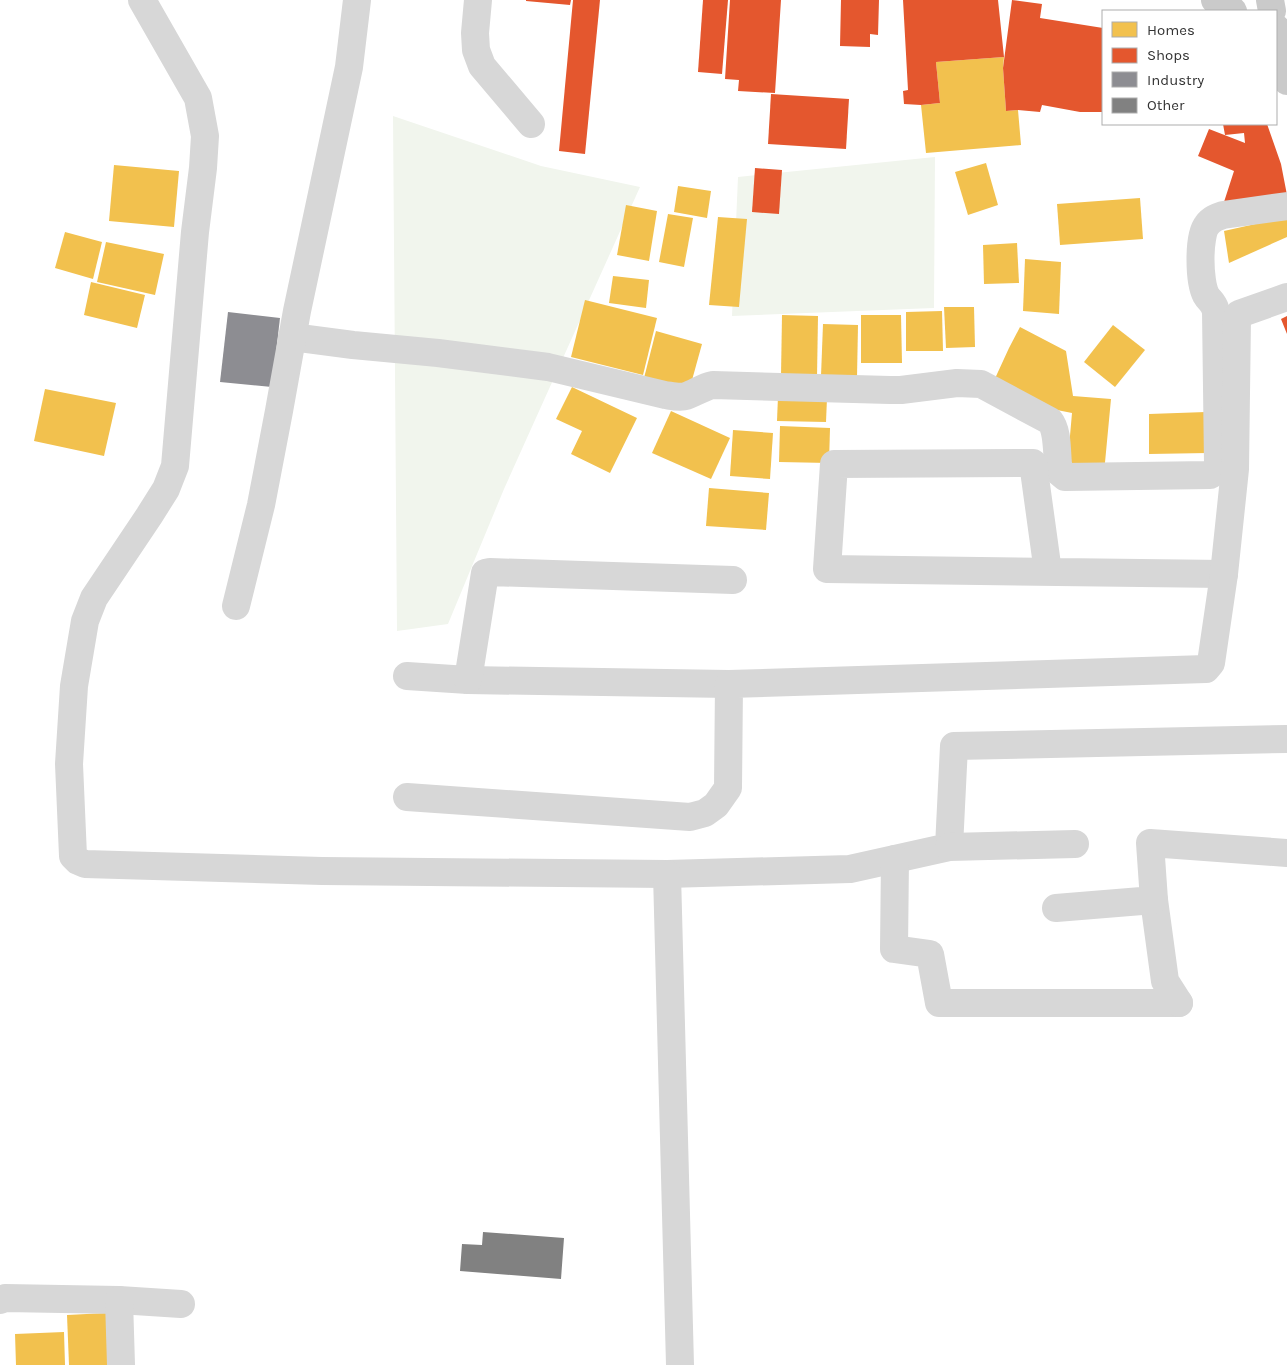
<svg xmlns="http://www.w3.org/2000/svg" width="1287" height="1365" font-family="Karla,sans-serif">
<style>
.green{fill:#f1f5ed}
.homes{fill:#f2c14e}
.shops{fill:#e4572e}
.industry{fill:#8d8d92}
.building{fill:#818181}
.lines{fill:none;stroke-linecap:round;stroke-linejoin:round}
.minor{stroke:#d7d7d7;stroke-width:28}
.major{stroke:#cacaca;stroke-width:28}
</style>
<rect width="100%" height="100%" fill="#fff"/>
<g class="green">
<path d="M393,116l148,50 99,21 -136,302 -56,135 -51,7z"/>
<path d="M935,157l-1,151 -202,8 6,-139z"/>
</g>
<g class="homes">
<path d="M1004,57l-1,11 3,43 12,-1 3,35 -95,8 -5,-48 19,-2 -4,-41z"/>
<path d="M986,163l12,42 -30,10 -13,-43z"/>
<path d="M114,165l65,6 -5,56 -65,-6z"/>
<path d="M678,186l33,5 -4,27 -33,-6z"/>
<path d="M1140,198l3,41 -83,6 -3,-41z"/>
<path d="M626,205l31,6 -8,50 -32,-6z"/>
<path d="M668,214l25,4 -9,49 -25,-5z"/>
<path d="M718,217l29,2 -8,88 -30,-2z"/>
<path d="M1287,217v20l-58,26 -5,-32z"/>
<path d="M65,232l37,10 -9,37 -38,-11z"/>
<path d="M106,242l58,12 -9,41 -58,-13z"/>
<path d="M1017,243l2,40 -35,1 -1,-39z"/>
<path d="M1025,259l36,3 -2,52 -36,-3z"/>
<path d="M613,276l36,4 -3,28 -37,-5z"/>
<path d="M91,282l54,13 -8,33 -53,-13z"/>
<path d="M585,300l72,18 -14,57 -72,-18z"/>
<path d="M944,307h30l1,40 -29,1z"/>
<path d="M942,311l1,40h-37v-39z"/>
<path d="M782,315l36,1 -1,61 -36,-1z"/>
<path d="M861,315h40l1,48h-41z"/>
<path d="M823,324l35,1 -1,52 -36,-1z"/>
<path d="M1113,325l32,25 -30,37 -31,-25z"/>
<path d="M1020,327l46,24 7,45 38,3 -7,74 -37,-3 5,-57 -30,-6 -50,-22 17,-37z"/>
<path d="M656,331l46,13 -13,47 -45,-13z"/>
<path d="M572,387l65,31 -27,55 -39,-19 11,-23 -26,-12z"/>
<path d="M45,389l71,14 -12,53 -70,-15z"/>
<path d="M778,396l49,2 -1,24 -49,-1z"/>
<path d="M671,411l59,27 -19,41 -59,-26z"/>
<path d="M1206,412l2,41 -59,1v-40z"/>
<path d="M780,426l50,2 -1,35 -50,-1z"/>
<path d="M733,430l40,3 -3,46 -40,-3z"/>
<path d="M709,488l60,5 -3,37 -60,-4z"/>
<path d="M106,1313l2,52h-39l-2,-50z"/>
<path d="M64,1332l1,33h-49l-1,-31z"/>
</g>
<g class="shops">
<path d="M526,0h45l-1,5 -44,-4z"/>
<path d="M573,0h27l-15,154 -26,-3z"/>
<path d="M703,0h25l-6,74 -24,-2z"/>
<path d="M730,0h51l-6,93 -37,-2 1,-11 -14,-1z"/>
<path d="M841,0h38l-1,35 -8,-1v13l-30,-1z"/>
<path d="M903,0h95l6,57 -68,5 4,41 -19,2 -17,-1 -1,-13 5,-1z"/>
<path d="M1012,0l30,4 -2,14 63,10v84h-23l-38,-7 -2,7 -22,-2 -12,1 -3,-43z"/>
<path d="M771,94l78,5 -3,50 -78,-5z"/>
<path d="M1223,124h44l14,40 6,31 -63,7 10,-31 -36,-15 11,-27 36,14 -1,-10 -19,2z"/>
<path d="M755,168l27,2 -3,44 -27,-2z"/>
<path d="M1287,316v18l-6,-15z"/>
</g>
<path class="industry" d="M228,312l52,6 -8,69 -52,-5z"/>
<path class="building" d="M483,1232l81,6 -3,41 -101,-8 2,-27 20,1z"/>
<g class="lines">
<g class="minor">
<path d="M142,0l56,98 7,38 -2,32 -8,64 -20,234 -9,23 -17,27 -55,82 -9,23 -11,65 -5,78 4,92 5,5 7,3 237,7 345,3 183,-5 99,-22 5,-101 333,-7"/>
<path d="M478,0l-3,33 1,17 6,16 49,58"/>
<path d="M292,337l61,8 85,8 110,14 117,28c7,1 15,3 21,1 9,-3 17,-9 27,-11l177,5h11l56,-7 24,1 69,37c9,11 6,36 9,51l6,5 145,-2 6,-4 2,-7 -2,-153c-3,-10 -6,-9 -10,-16 -7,-13 -8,-59 1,-70 4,-6 10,-8 16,-10l64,-9"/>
<path d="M1048,572l-15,-109 -199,1 -7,105 397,5"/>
<path d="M236,606l25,-101 18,-94 18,-100 52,-244 8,-67"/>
<path d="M407,676l61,4 261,4"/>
<path d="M468,680l17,-107 5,-1 243,8"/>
<path d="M407,797l283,20 15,-4 11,-8 12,-17 1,-104 477,-15 5,-6 13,-89 11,-105 2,-152 2,-3 48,-17"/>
<path d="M949,847l126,-3"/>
<path d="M895,859l-1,90 36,5 9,49h240"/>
<path d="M667,874l13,491"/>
<path d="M1154,900l11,81 14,22"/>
<path d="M1056,908l98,-8 -4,-57 137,10"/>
<path d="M0,1300l5,-2 114,2 62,4"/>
<path d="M119,1300l2,65"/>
</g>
<g class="major">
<path d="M1215,0l18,11"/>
<path d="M1270,0l2,11"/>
<path d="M1276,28l11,53"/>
</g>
</g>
<rect x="1102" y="10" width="175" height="115" fill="#ffffff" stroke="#adadad"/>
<rect x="1112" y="22" width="25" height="15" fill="#f2c14e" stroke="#adadad"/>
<text x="1147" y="35" font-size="15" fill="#333333">Homes</text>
<rect x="1112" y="48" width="25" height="15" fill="#e4572e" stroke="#adadad"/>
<text x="1147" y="60" font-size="15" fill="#333333">Shops</text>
<rect x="1112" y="72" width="25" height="15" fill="#8d8d92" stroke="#adadad"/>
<text x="1147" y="85" font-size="15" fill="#333333">Industry</text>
<rect x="1112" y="98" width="25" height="15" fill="#818181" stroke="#adadad"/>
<text x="1147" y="110" font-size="15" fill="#333333">Other</text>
</svg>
